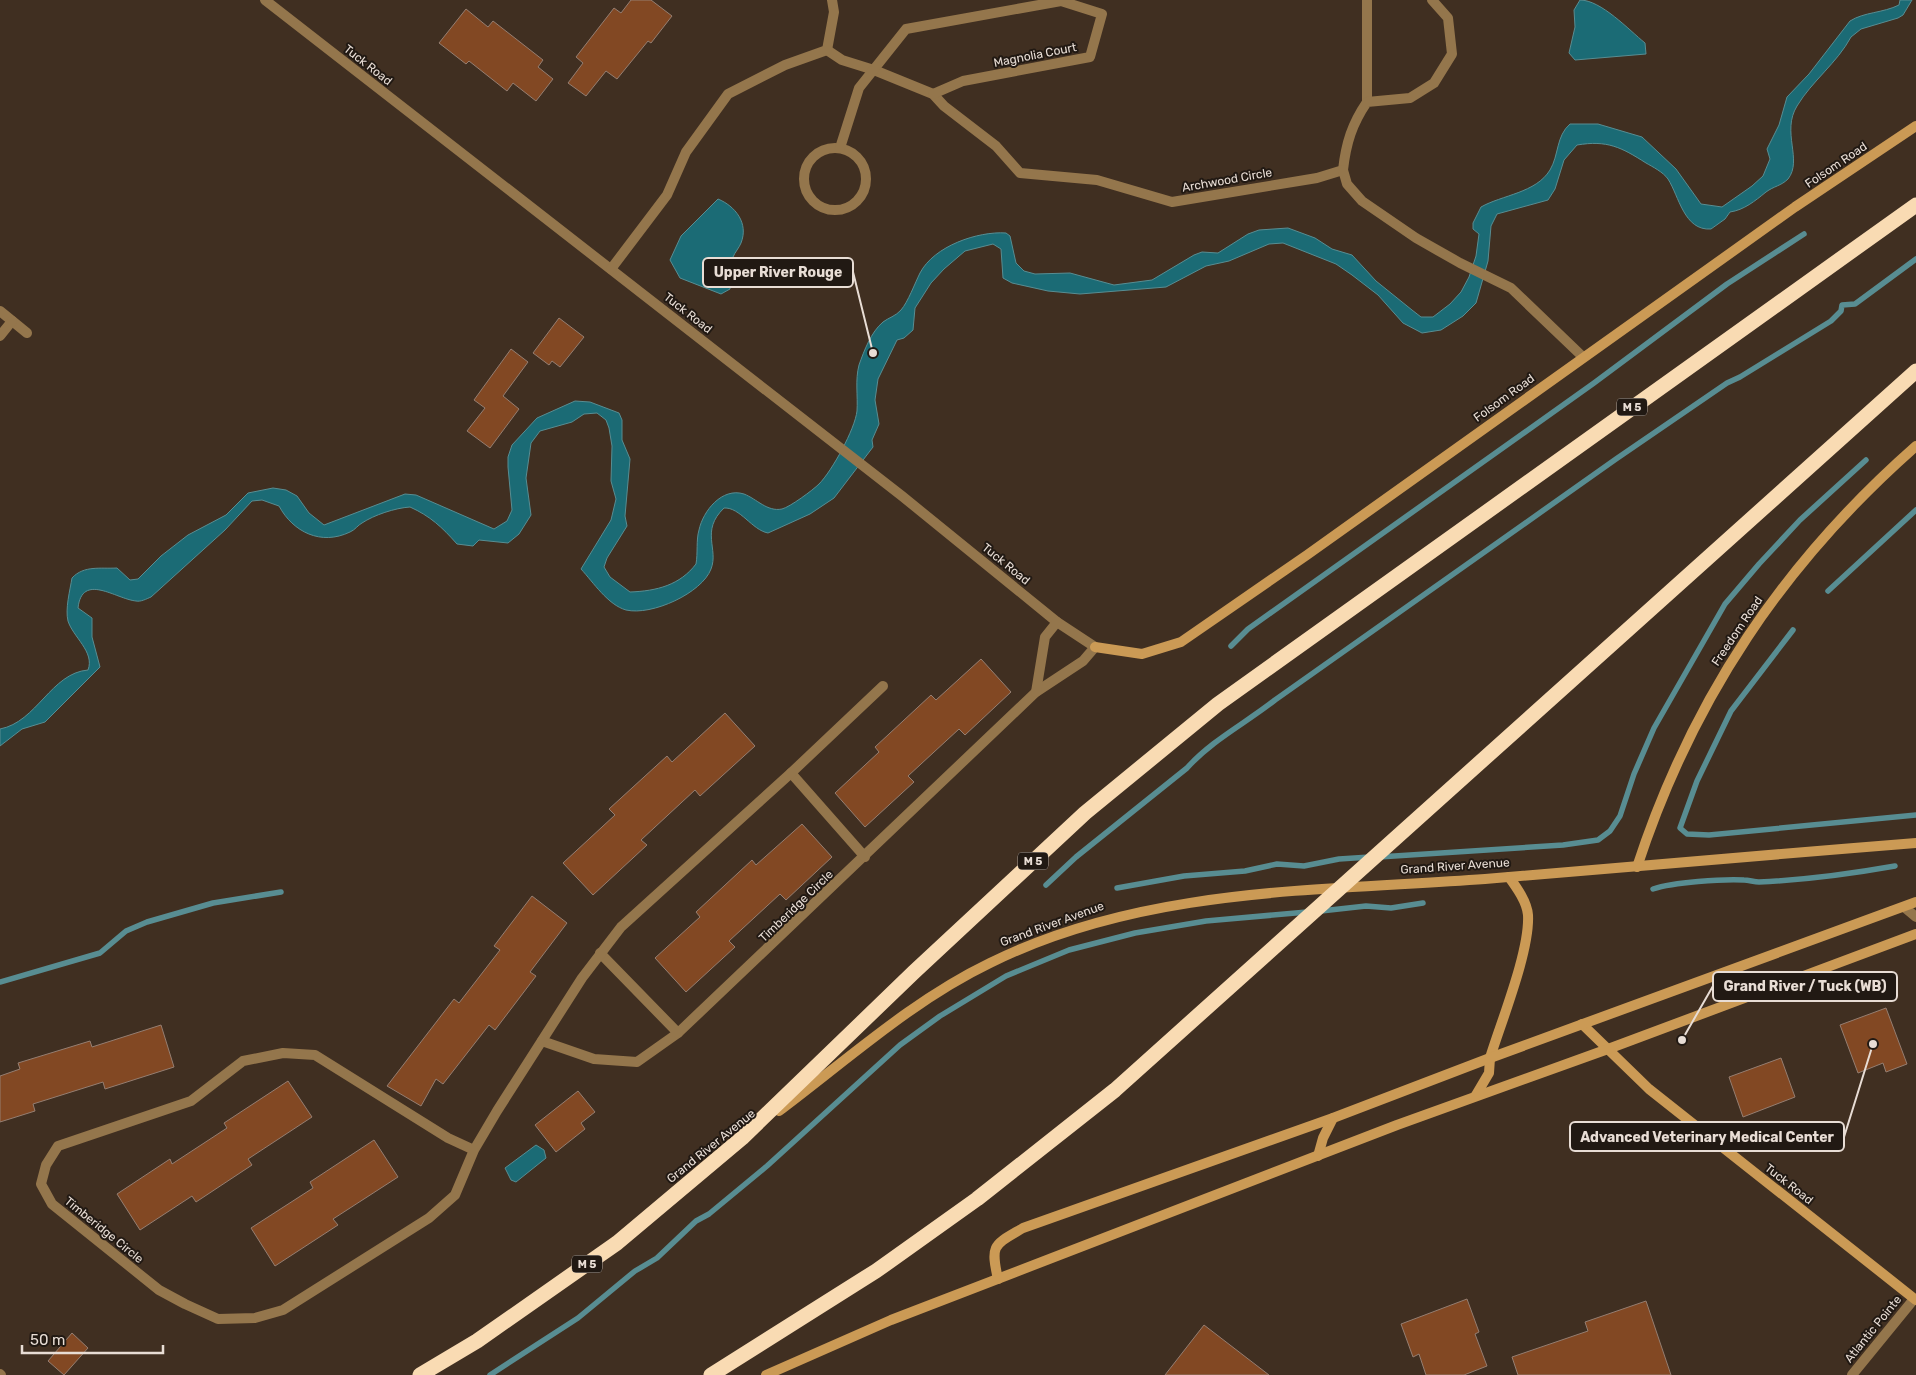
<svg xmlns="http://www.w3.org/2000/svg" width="1916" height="1375" font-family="Rubik,sans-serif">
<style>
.water{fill:#1b6b75;stroke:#588d92}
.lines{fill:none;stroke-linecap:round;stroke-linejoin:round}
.stream{stroke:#588d92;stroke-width:5.5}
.building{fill:#824823;stroke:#957e71}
.street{stroke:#94764c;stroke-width:10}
.secondary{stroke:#cb9a55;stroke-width:10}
.highway{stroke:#f9dbb3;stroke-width:15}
.labels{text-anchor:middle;stroke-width:4;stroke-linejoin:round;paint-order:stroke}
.shield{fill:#211913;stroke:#aca29b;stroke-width:1}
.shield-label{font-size:11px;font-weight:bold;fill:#e8ddd5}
.street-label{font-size:12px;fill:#e8ddd5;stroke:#211913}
.leader{fill:none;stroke:#e8ddd5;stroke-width:2}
.callout-dot{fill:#e8ddd5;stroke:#211913;stroke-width:2}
.callout{fill:#211913;stroke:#e8ddd5;stroke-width:2}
.callout-label{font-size:14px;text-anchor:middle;font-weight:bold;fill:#e8ddd5}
</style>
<rect width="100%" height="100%" fill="#402f21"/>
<g class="water">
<path d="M1580,0c21,0 49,30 65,43l1,11 -71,6 -6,-7 6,-26 -1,-17z"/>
<path d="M1900,0h12l-9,15 -5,3 -37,11 -10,8c-14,26 -39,44 -54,69 -16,26 6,54 -9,73 -7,7 -14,7 -22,13 -11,9 -22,18 -36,20l-5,7 -14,10c-27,2 -32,-33 -43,-50 -5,-7 -15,-12 -22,-16 -25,-16 -39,-23 -69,-18l-13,15 -9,29 -7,11 -51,14 -6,12 -3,35 -12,42 -13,13 -22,14 -19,3 -19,-10 -25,-28 -26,-20 -16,-11 -53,-21 -14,1 -40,17 -23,5 -40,21 -86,7 -32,-3 -36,-8 -9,-5 -2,-29 -8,-5 -28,7 -21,18 -13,14 -16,25 -2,22 -9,8 -7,2 -19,39 -3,21 4,24 -7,16 1,7 -39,51 -24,16 -42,19c-16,-3 -28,-26 -44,-25 -24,23 -5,41 -13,61 -9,24 -59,47 -85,41 -18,-5 -33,-28 -45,-41l30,-49 5,-21 -5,-18 1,-35 -3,-18 -3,-8 -9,-7 -13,1 -12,8 -32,9 -9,12 -5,35 5,37 -12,19 -11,9 -29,-3 -6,6 -16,-2c-15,-17 -27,-28 -47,-37 -15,1 -36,8 -48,16 -4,2 -7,7 -12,9 -29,14 -57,0 -71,-26l-17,-6 -10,1 -27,29 -74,67c-5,2 -10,5 -15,4 -20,-2 -54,-29 -58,7l14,10v19l8,30 -55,55 -23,7 -22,17v-17c37,-7 51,-56 88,-59 7,-18 -15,-33 -20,-49 -3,-12 2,-31 4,-43 12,-13 29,-9 45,-10l13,12 8,-1 23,-23 27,-21 38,-20 22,-22 25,-5 13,2 11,6 12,17 15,12 81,-31 11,1 78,34 13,-8 5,-11 -4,-43v-10l4,-12 25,-27 38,-17 15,1 29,11 3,7v20l8,19 -5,57 2,10 -20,32 -3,9 6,10 20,15c27,-1 50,-7 66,-28 2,-11 0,-24 3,-34 4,-19 23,-43 45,-36 13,5 23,18 38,15 8,-2 31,-19 37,-25 13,-13 36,-55 38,-73 1,-15 -2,-31 2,-46 5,-14 12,-33 24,-43 5,-4 13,-6 18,-12 7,-8 14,-27 19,-37 14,-27 58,-42 86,-40l4,3 6,27 8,8 11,3 35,-1 44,12 38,-5 42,-25 8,-3 16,1 30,-19 11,-4 29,-2 27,10 17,11 20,6 24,26 36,29 9,7h12l17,-13 11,-12 8,-15 7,-21 3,-22 -6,-5v-6l8,-16c21,-12 55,-14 69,-37 9,-15 6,-34 20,-46h28l44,13 34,32 25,35 21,3 30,-21 11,-10 7,-17 -3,-10 12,-24 8,-28 22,-23 41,-53c14,-9 33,-8 49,-16z"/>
<path d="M718,199c17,7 31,24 23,44 -2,5 -6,9 -8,14 -3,10 -3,21 -3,32l-9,5 -41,-16 -10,-18 11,-24z"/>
<path d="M536,1145l8,5 2,8 -30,24 -5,-2 -6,-12z"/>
</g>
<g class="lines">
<g class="stream">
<path d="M1828,591l88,-81"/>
<path d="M1793,630l-62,81 -34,70 -17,47 7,6 22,1 207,-20"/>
<path d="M1231,646l17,-17 346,-246 133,-99 77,-50"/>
<path d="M1379,857l184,-12 35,-5 12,-9 10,-15 14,-42 20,-46 71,-124 34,-40 41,-44 66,-60"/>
<path d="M1046,885l30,-28 111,-89c25,-28 59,-45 88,-68l341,-241 111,-76 13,-6 91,-56 10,-10 1,-6 13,-1 61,-45"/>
<path d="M1117,888l67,-12 61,-5 32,-7 27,2 35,-7 31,-2"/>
<path d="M1653,889c21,-7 69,-10 91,-9 5,0 10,2 15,2 45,-2 91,-8 136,-16"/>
<path d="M1321,911l45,-5 25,2 32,-5"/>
<path d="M0,982l100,-29 26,-22 21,-9 66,-19 68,-11"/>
<path d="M490,1375l88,-57 57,-47 22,-13 39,-37 13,-7 58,-48 133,-121 40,-29 66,-40 63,-26 66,-17 71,-12 101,-9"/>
</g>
</g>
<g class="building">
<path d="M631,0h20l21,16 -21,27 -3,-2 -31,38 -11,-8 -20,25 -18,-13 15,-20 -7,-6 38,-49 7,5z"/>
<path d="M466,9l22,18 5,-6 50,39 -5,7 15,12 -17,22 -23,-18 -6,8 -38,-30 -3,3 -27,-21z"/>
<path d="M559,318l25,19 -24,30 -8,-6 -3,4 -16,-12z"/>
<path d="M511,349l17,13 -25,34 16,13 -29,39 -23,-17 18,-23 -11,-8z"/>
<path d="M981,659l30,33 -46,43 -6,-6 -51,47 6,6 -49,45 -30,-34 44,-41 -4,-5 56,-52 5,5z"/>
<path d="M725,713l30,33 -55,50 -5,-6 -54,50 6,5 -54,50 -30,-32 52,-48 -6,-6 58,-53 5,6z"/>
<path d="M802,824l30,33 -46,43 -6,-6 -51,47 6,6 -49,45 -31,-34 45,-41 -4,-5 56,-52 4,5z"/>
<path d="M532,896l35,27 -37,49 6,4 -41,54 -6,-5 -46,59 -7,-5 -15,27 -34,-20 67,-87 5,4 41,-53 -6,-4z"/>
<path d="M1886,1008l21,56 -21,8 -3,-9 -25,10 -18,-48z"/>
<path d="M161,1025l13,42 -69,22 -2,-7 -70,22 2,7 -35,11v-46l20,-7 -2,-6 72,-22 2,6z"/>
<path d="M1781,1058l14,39 -52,20 -14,-40z"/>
<path d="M288,1081l24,36 -64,42 4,6 -56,37 -4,-6 -52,34 -23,-36 53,-35 2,5 55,-36 -3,-5z"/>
<path d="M578,1091l17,21 -14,11 4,6 -29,23 -21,-27z"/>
<path d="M374,1140l24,37 -65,42 5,6 -63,41 -24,-38 62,-40 -3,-6z"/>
<path d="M1467,1299l12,33 -4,2 12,32 -23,9h-38l-7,-21 -6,3 -12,-33z"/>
<path d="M1646,1301l25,74h-153l-6,-18 76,-26 -3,-9z"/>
<path d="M1204,1325l65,50h-104z"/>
<path d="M72,1333l16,15 -24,27 -16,-14z"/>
</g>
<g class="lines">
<g class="street">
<path d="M265,0l637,496 155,126 38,25 -12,14 -47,31 -358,341 -41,29 -43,-3 -52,-18"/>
<path d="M1367,0v102"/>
<path d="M827,50l15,10 32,10 59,24 11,12 52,40 24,27 77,7 75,22 145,-24 26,-8c3,-27 9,-46 24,-68l43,-4 24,-15 18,-29 -4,-36 -16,-18"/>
<circle cx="835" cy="179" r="31"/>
<path d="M840,148l19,-60 47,-59 155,-28 41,13 -12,43 -127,24 -30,13"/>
<path d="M1343,170l4,14 15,17 54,37 44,25 51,25 72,69"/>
<path d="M611,269l56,-74 19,-43 42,-58 57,-29 42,-15 7,-38 -2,-12"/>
<path d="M0,311l27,22"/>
<path d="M0,336l12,-15"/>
<path d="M1036,692l9,-55 12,-15"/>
<path d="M791,773l74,84"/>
<path d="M1904,907l12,10"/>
<path d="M600,953l78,80"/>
<path d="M474,1150l-26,-12 -133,-83 -32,-2 -40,8 -52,40 -133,45 -12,19 -5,19 11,20 107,86 26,14 33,15 37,-1 28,-8 146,-92 26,-23 19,-45 23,-39 85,-133 39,-51 170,-154 92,-87"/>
<path d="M0,1374l1,1"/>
<path d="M1852,1375l62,-76"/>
</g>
<g class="secondary">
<path d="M1095,647l47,7 39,-12 126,-87 488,-348 121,-81"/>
<path d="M1637,867c55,-168 146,-304 279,-421"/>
<path d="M1582,1024l67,65 267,211"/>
<path d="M1476,1095l13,-22 1,-15c11,-36 40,-107 38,-143 -1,-13 -11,-27 -19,-38"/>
<path d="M779,1111c68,-51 134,-111 211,-148 153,-76 329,-72 495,-84 143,-11 287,-25 431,-36"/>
<path d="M1318,1156l5,-18 10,-20"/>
<path d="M998,1279c-8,-35 -4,-34 25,-51l310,-110 157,-60 426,-156"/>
<path d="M766,1375l125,-55 506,-195 211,-76 308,-115"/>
</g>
<g class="highway">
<path d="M420,1375l57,-34 140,-98 125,-105 172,-166 171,-159 133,-109 698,-499"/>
<path d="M711,1375l165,-104 101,-72 138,-109 801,-719"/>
</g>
</g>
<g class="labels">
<g class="shield">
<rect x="1617" y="398.5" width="30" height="17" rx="4"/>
<rect x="1018" y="852.5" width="30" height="17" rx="4"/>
<rect x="572" y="1255.5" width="30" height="17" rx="4"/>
</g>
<g class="shield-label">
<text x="1632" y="411">M 5</text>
<text x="1033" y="865">M 5</text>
<text x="587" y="1268">M 5</text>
</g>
<g class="street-label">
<text transform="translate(1035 55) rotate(-11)" y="4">Magnolia Court</text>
<text transform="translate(368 65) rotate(38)" y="4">Tuck Road</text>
<text transform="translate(1836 165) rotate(-34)" y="4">Folsom Road</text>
<text transform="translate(1227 180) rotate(-10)" y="4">Archwood Circle</text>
<text transform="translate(688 313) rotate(38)" y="4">Tuck Road</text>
<text transform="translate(1504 398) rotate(-36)" y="4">Folsom Road</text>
<text transform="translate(1006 564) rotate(39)" y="4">Tuck Road</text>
<text transform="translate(1737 631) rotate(-56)" y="4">Freedom Road</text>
<text transform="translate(1455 866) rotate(-4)" y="4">Grand River Avenue</text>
<text transform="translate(796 906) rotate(-44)" y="4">Timberidge Circle</text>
<text transform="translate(1052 924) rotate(-20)" y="4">Grand River Avenue</text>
<text transform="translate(711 1146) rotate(-39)" y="4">Grand River Avenue</text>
<text transform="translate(1789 1184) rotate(38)" y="4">Tuck Road</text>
<text transform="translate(104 1230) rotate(39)" y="4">Timberidge Circle</text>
<text transform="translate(1873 1329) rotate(-51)" y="4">Atlantic Pointe</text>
</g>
</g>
<path class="leader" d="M873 353L853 272M1682 1040L1713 986M1873 1044L1844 1137"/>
<g class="callout-dot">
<circle cx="873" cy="353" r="5"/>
<circle cx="1682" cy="1040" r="5"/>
<circle cx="1873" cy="1044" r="5"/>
</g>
<g class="callout">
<rect x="703" y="258" width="150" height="29" rx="5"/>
<rect x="1713" y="972" width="184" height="29" rx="5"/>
<rect x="1570" y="1122" width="274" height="29" rx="5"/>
</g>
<g class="callout-label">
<text x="778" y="277">Upper River Rouge</text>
<text x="1805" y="991">Grand River / Tuck (WB)</text>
<text x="1707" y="1142">Advanced Veterinary Medical Center</text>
</g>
<path d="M22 1345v8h141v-8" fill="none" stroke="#e8ddd5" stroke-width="2.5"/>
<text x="30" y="1345" font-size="15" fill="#e8ddd5" stroke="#211913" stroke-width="4" paint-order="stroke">50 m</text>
</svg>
